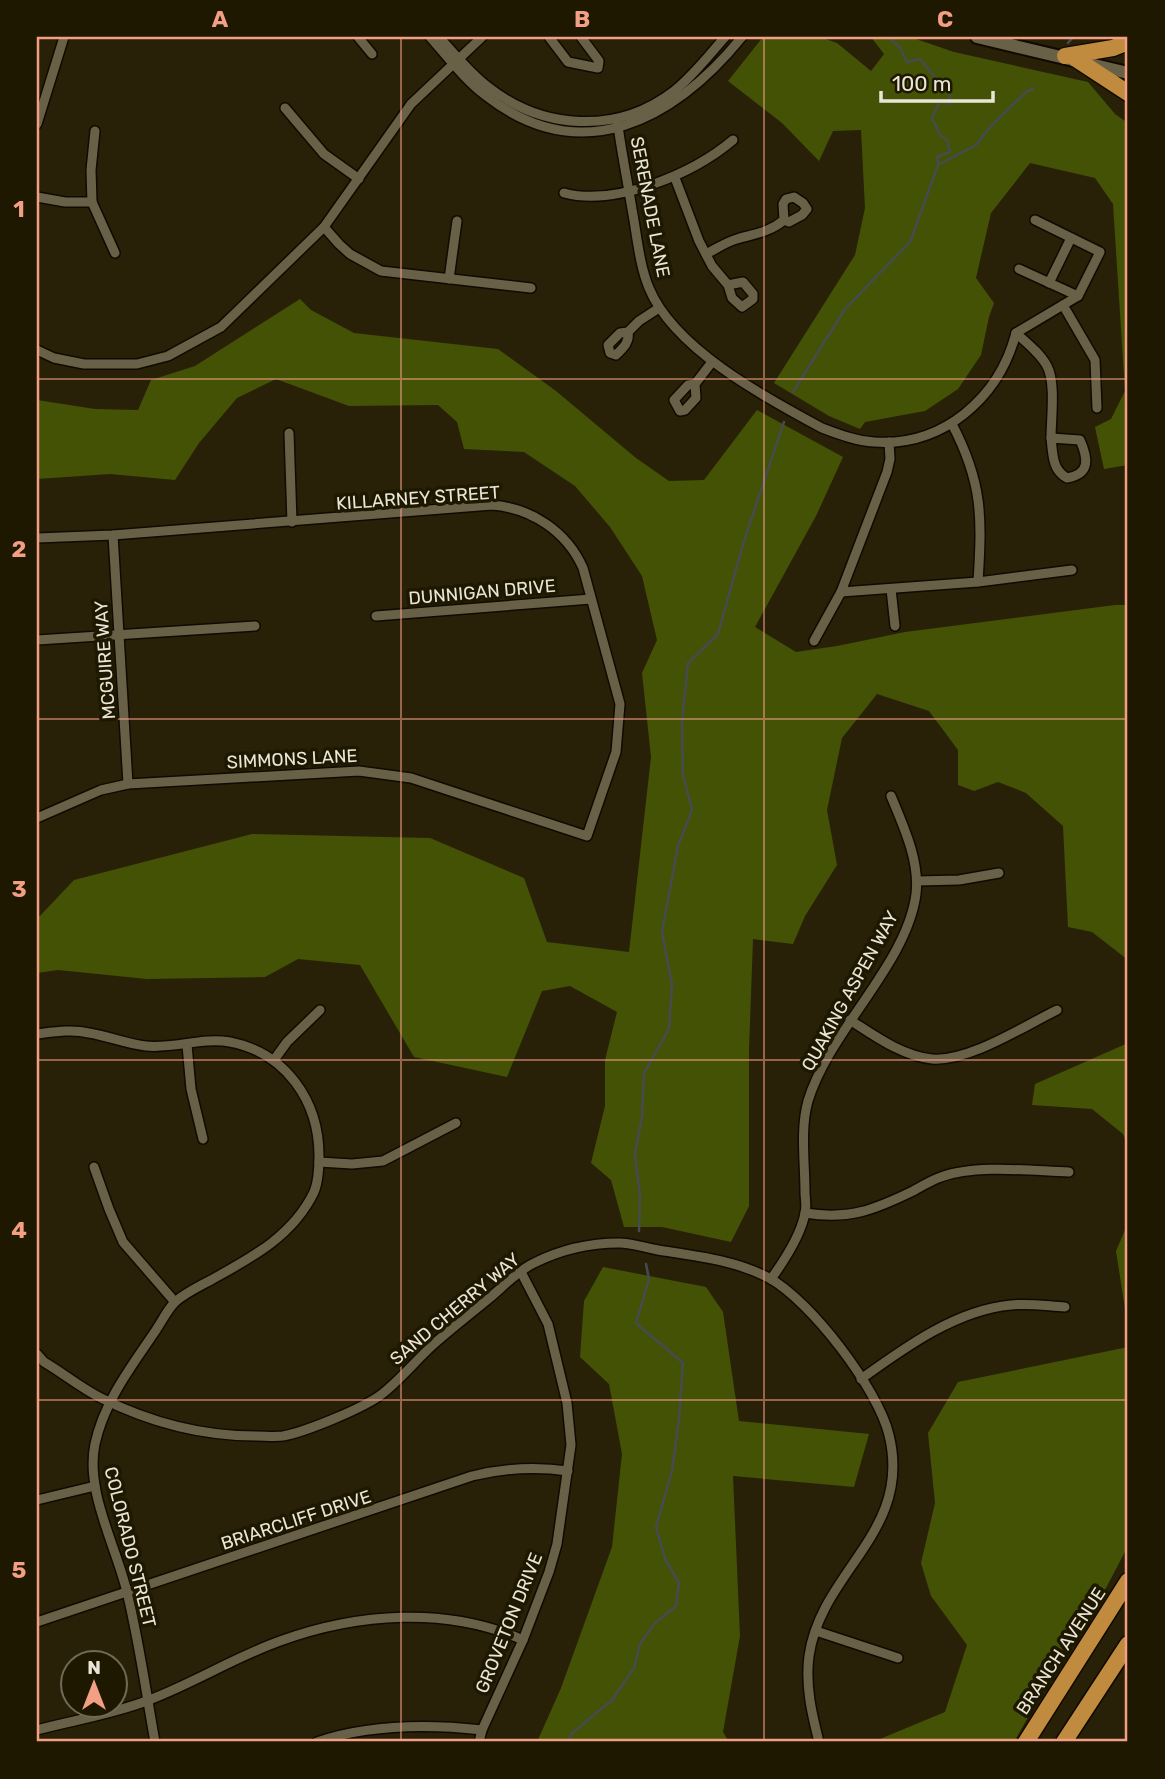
<svg xmlns="http://www.w3.org/2000/svg" width="1165" height="1779" font-family="Rubik,sans-serif">
<style>
.forest{fill:#445205}
.lines{fill:none;stroke-linecap:round;stroke-linejoin:round}
.stream{stroke:#464b4f;stroke-width:2.5}
.street-casing{stroke:#110a00;stroke-width:12}
.secondary-casing{stroke:#110a00;stroke-width:16}
.highway-casing{stroke:#110a00;stroke-width:19}
.street{stroke:#696147;stroke-width:9}
.secondary{stroke:#696147;stroke-width:12}
.highway{stroke:#c08b3f;stroke-width:16}
.grid{fill:none;stroke:#f39f84;stroke-width:2;stroke-opacity:0.55}
.labels{text-anchor:middle;stroke-width:7;stroke-linejoin:round;paint-order:stroke}
.street-label{font-size:18px;fill:#eae6d7;stroke:#1f1801}
.neatline{fill:none;stroke:#f39f84;stroke-width:2.5}
.grid-label{font-size:23px;text-anchor:middle;font-weight:bold;fill:#f39f84}
</style>
<rect width="100%" height="100%" fill="#282108"/>
<g class="forest">
<path d="M763,37h57l17,6 34,28 13,-17 -13,-17h39l44,15 134,30 27,32 13,9v342l-24,4 -9,-42 16,-8 14,-28 -12,-187 -18,-26 -65,-15 -39,50 -15,65 18,25 -5,14 -8,38 -23,34 -33,22 -60,11 -5,7 -31,-13 -55,-33 81,-128 10,-47 -4,-78 -28,1 -14,30 -37,-38 -54,-42z"/>
<path d="M300,299l11,11 43,23 144,16 58,42 80,67 33,23 35,-1 53,-70 86,47 -27,59 -61,111 41,25 41,-6 68,-14 210,-27h13v355l-36,-28 -24,-5 -5,-101 -37,-33 -28,-11 -24,9 -16,-6v-35l-29,-39 -52,-17 -35,44 -15,72 10,55 -32,51 -12,28 -40,-5 -4,111v156l-18,36 -69,-15h-38l-13,-47 -20,-17 14,-57v-46l12,-48 -47,-26 -28,5 -35,86 -93,-20 -54,-92 -62,-6 -33,18 -118,2 -89,-9 -21,3v-54l37,-39 178,-46 178,4 94,40 23,64 82,10 22,-195 -9,-84 15,-33 -15,-64 -32,-49 -35,-41 -51,-34 -60,-3 -7,-27 -19,-17 -89,1 -73,-27 -39,19 -38,45 -24,37 -65,-6 -73,5v-79l58,9 43,1 13,-30 44,-14z"/>
<path d="M1128,1043v103l-5,-12 -31,-25 -60,-4 3,-21z"/>
<path d="M1128,1223v105l-12,-77z"/>
<path d="M603,1267l103,20 17,25 16,109 130,13 -15,53 -121,-11 7,160 -17,96 6,10h-192l24,-54 51,-141 10,-93 -13,-70 -29,-27 4,-56z"/>
<path d="M1128,1347v199l-32,61 -56,89 -26,46h-134v-3l65,-27 22,-67 -36,-49 -10,-33 14,-60 -7,-70 30,-51z"/>
</g>
<g class="lines">
<g class="stream">
<path d="M889,37l11,11 7,14 13,-3 16,19 13,7 1,19 -10,-3 -8,17 8,17 7,5 3,12 -13,5 1,6"/>
<path d="M1068,43l5,-6"/>
<path d="M793,392l52,-83 65,-67 28,-77 38,-20 14,-18 36,-35 7,-3"/>
<path d="M639,1231l1,-36 -5,-40 7,-39 2,-43 25,-44 3,-45 -10,-52 16,-86 14,-36 -9,-35 -1,-54 6,-58 30,-29 25,-90 41,-122"/>
<path d="M569,1742l2,-8 41,-34 22,-32 6,-24 15,-21 21,-17 3,-23 -14,-24 -9,-32 16,-56 7,-52 4,-56 -47,-40 13,-44 -3,-15"/>
</g>
<defs>
<g id="street">
<path d="M358,37l14,17"/>
<path d="M430,37c18,20 34,42 55,58 97,76 190,24 257,-58"/>
<path d="M439,37c15,16 30,35 48,49 55,44 130,49 187,5 19,-15 35,-36 51,-54"/>
<path d="M549,37l19,25 30,6 1,-7 -18,-24"/>
<path d="M285,108l39,46 35,25"/>
<path d="M617,119c4,30 10,60 15,90 5,26 7,55 17,79 25,61 117,110 173,140 16,6 34,13 52,14 69,5 125,-44 142,-109"/>
<path d="M37,124l27,-87"/>
<path d="M95,131l-4,39 1,32 23,51"/>
<path d="M675,178l24,63 13,25 16,19 4,13 10,9 11,-8v-5l-10,-12 -15,3"/>
<path d="M564,193c52,14 130,-20 169,-53"/>
<path d="M37,197l28,5h27"/>
<path d="M324,227l15,17 11,10 31,17 150,17"/>
<path d="M706,254c10,-5 20,-12 31,-15 17,-5 33,-7 47,-19l5,2 13,-7 5,-6 -4,-6 -9,-6 -8,2 -3,5 1,16"/>
<path d="M1019,269l59,27"/>
<path d="M449,279l8,-58"/>
<path d="M1049,283l22,-45"/>
<path d="M1063,305l32,55 2,48"/>
<path d="M628,332l-8,1 -12,12 2,8 6,2c7,-7 14,-13 12,-23l11,-11 20,-13"/>
<path d="M1016,333l62,-37 22,-44 -65,-32"/>
<path d="M1016,333c11,10 24,20 31,33 9,16 4,54 4,72"/>
<path d="M37,350l17,8 30,6h53l31,-8 53,-29 103,-100 87,-123 71,-67"/>
<path d="M695,384l1,14 -11,12 -5,1 -6,-11 14,-15 7,-1 17,-22"/>
<path d="M952,424c31,59 30,94 26,158"/>
<path d="M289,433l3,89"/>
<path d="M1051,438l29,2c8,18 11,34 -13,38 -15,-8 -14,-24 -16,-40z"/>
<path d="M113,535l15,249"/>
<path d="M37,538l76,-3 379,-30c40,3 75,27 91,63l37,136 -4,48 -29,84 -176,-58 -52,-7 -231,13 -27,6 -64,28"/>
<path d="M891,589l4,37"/>
<path d="M841,592l137,-10 94,-12"/>
<path d="M376,616l215,-17"/>
<path d="M37,640l218,-14"/>
<path d="M814,641l27,-49 46,-120 3,-13 -1,-17"/>
<path d="M917,881l42,-1 40,-7"/>
<path d="M850,1020c25,16 52,36 82,39 37,3 92,-33 125,-49"/>
<path d="M37,1034c17,-2 35,-5 52,-1 19,3 38,11 57,13 28,3 56,-9 84,-4 56,11 89,59 89,114 0,11 -1,27 -5,36 -21,44 -63,66 -103,88 -11,6 -26,13 -36,22 -8,8 -14,21 -21,31 -23,34 -50,69 -59,111 -10,47 21,102 32,148 12,49 19,100 28,150"/>
<path d="M187,1045l4,44 12,50"/>
<path d="M274,1060l13,-18 33,-32"/>
<path d="M319,1162l33,2 31,-3 73,-38"/>
<path d="M94,1167l15,42 14,33 52,60"/>
<path d="M805,1213c44,7 69,-3 108,-22 9,-5 19,-11 28,-14 35,-13 92,-6 128,-5"/>
<path d="M771,1279c13,-18 30,-44 34,-66 2,-6 0,-15 0,-21 0,-29 -5,-63 3,-91 21,-70 99,-137 108,-207 4,-33 -13,-69 -25,-98"/>
<path d="M37,1354l7,8c19,11 37,26 57,36 48,24 102,38 155,38 9,0 19,1 27,0 22,-4 81,-28 99,-42 19,-15 35,-35 53,-51 17,-15 35,-29 52,-43 15,-12 30,-29 47,-37 26,-13 56,-20 85,-20 13,0 27,5 39,7 38,6 77,10 111,28 42,23 109,111 120,157 24,97 -68,136 -80,221 -4,30 3,58 10,86"/>
<path d="M861,1379c43,-31 95,-69 150,-74 18,-2 36,1 54,2"/>
<path d="M37,1500l58,-14"/>
<path d="M37,1622l435,-146c33,-8 62,-10 96,-5"/>
<path d="M816,1631l82,27"/>
<path d="M37,1730c37,-10 77,-16 112,-30 45,-17 86,-43 131,-59 77,-28 167,-35 243,-1"/>
<path d="M317,1742c53,-18 110,-18 165,-12"/>
<path d="M479,1742l3,-12 41,-90 26,-68 8,-28 14,-99 -4,-42 -19,-79 -27,-52"/>
</g>
<path id="secondary" d="M977,37l151,36"/>
<g id="highway">
<path d="M1065,56l48,-8 15,-6"/>
<path d="M1076,59l52,34"/>
<path d="M1026,1742l102,-161"/>
<path d="M1064,1742l64,-98"/>
</g>
</defs>
<use href="#street" class="street-casing"/>
<use href="#secondary" class="secondary-casing"/>
<use href="#highway" class="highway-casing"/>
<use href="#street" class="street"/>
<use href="#secondary" class="secondary"/>
<use href="#highway" class="highway"/>
</g>
<path class="grid" d="M401,37v1705M764,37v1705M37,379h1091M37,719h1091M37,1060h1091M37,1400h1091"/>
<g class="labels">
<g class="street-label">
<text transform="translate(650 207) rotate(79)" y="6">SERENADE LANE</text>
<text transform="translate(418 498) rotate(-4)" y="6">KILLARNEY STREET</text>
<text transform="translate(482 592) rotate(-5)" y="6">DUNNIGAN DRIVE</text>
<text transform="translate(105 660) rotate(-94)" y="6">MCGUIRE WAY</text>
<text transform="translate(292 759) rotate(-3)" y="6">SIMMONS LANE</text>
<text transform="translate(850 991) rotate(-61)" y="6">QUAKING ASPEN WAY</text>
<text transform="translate(455 1309) rotate(-40)" y="6">SAND CHERRY WAY</text>
<text transform="translate(296 1520) rotate(-18)" y="6">BRIARCLIFF DRIVE</text>
<text transform="translate(130 1547) rotate(76)" y="6">COLORADO STREET</text>
<text transform="translate(509 1623) rotate(-68)" y="6">GROVETON DRIVE</text>
<text transform="translate(1061 1651) rotate(-57)" y="6">BRANCH AVENUE</text>
</g>
</g>
<rect width="1165" height="1779" fill="none" stroke="#1f1801" stroke-width="77"/>
<g transform="translate(94 1684)"><circle r="33" fill="#1f1801" stroke="#706a57" stroke-width="2"/>
<path d="M0-5L12 26L0 18L-12 26Z" fill="#f39f84"/>
<text y="-10" font-size="19" font-weight="bold" text-anchor="middle" fill="#eae6d7">N</text>
</g>
<path d="M881 91v10h112v-10" fill="none" stroke="#eae6d7" stroke-width="3.5"/>
<text x="892" y="91" font-size="21" fill="#eae6d7" stroke="#1f1801" stroke-width="5" paint-order="stroke">100 m</text>
<rect x="38" y="38" width="1088" height="1702" class="neatline"/>
<g class="grid-label">
<text x="220" y="27">A</text>
<text x="582" y="27">B</text>
<text x="945" y="27">C</text>
<text x="19" y="217">1</text>
<text x="19" y="557">2</text>
<text x="19" y="897">3</text>
<text x="19" y="1238">4</text>
<text x="19" y="1578">5</text>
</g>
</svg>
